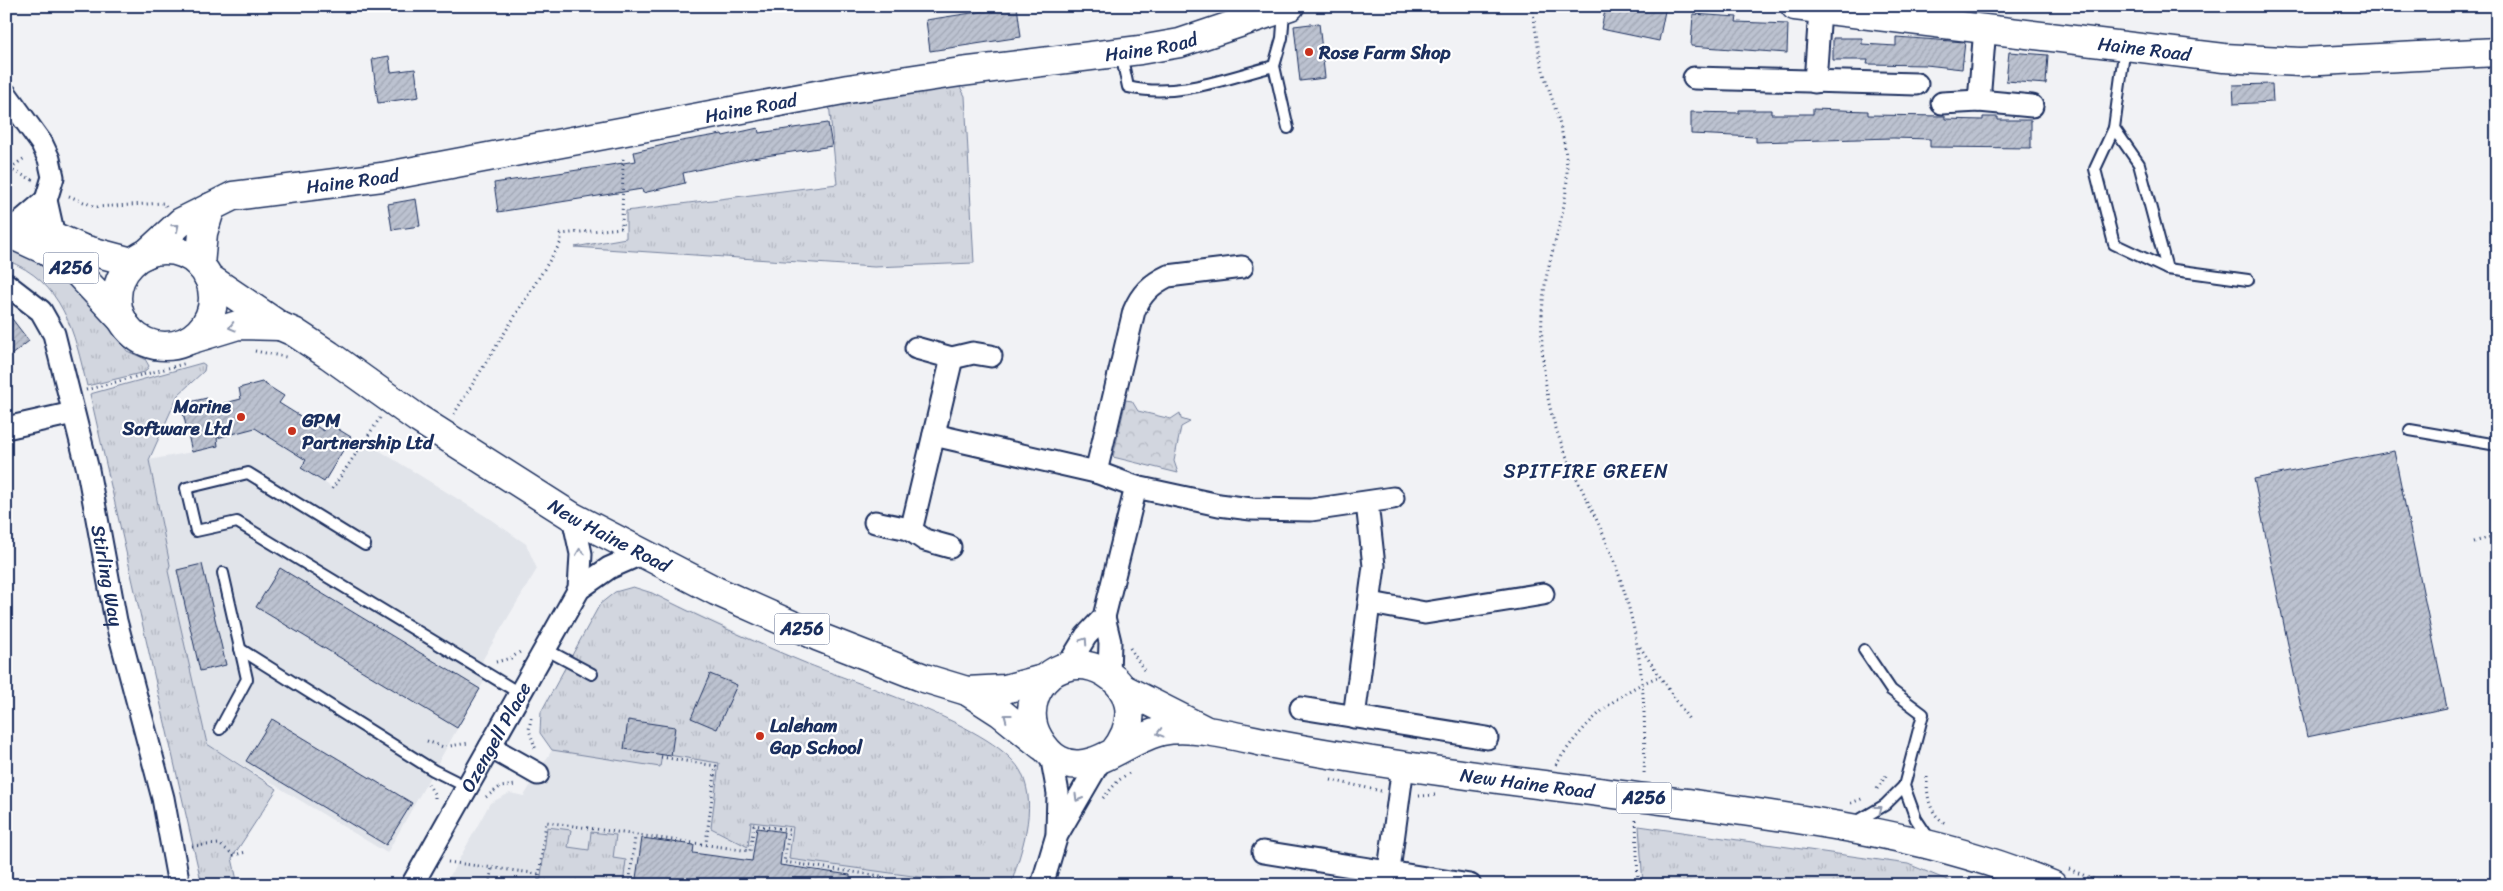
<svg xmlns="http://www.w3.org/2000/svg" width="2503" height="891" font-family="Sriracha,sans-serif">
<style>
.built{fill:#e1e4ea}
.grass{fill:url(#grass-tufts);stroke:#76829e}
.park{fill:url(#park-crowns);stroke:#76829e}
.building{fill:url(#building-hatch);stroke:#1b2f5e}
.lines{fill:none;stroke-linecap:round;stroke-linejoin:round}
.lane-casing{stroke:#1b2f5e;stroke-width:14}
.street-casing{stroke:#1b2f5e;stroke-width:25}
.secondary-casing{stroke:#1b2f5e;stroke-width:31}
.primary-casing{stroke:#1b2f5e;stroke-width:31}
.path{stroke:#1b2f5e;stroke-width:3;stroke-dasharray:1 4;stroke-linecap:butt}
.lane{stroke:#fff;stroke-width:10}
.street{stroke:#fff;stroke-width:21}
.secondary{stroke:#fff;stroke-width:28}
.primary{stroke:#fff;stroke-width:28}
.oneway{stroke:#8d97ae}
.poi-dot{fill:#c8321e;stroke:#fff;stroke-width:2}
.labels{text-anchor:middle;stroke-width:4.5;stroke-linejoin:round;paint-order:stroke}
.shield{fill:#fff;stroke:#5f6d8e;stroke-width:1}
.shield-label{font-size:18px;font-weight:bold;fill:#1b2f5e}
.street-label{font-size:19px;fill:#1b2f5e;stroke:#fff}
.poi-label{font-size:19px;font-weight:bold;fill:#1b2f5e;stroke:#fff;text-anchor:start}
.neighbourhood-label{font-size:20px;letter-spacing:1px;fill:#1b2f5e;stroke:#fff}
</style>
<defs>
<pattern id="grass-tufts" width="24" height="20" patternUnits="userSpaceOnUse" patternTransform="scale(1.25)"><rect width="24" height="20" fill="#d2d6df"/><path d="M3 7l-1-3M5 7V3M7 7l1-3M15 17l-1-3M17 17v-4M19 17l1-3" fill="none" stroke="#b4b8c2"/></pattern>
<pattern id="park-crowns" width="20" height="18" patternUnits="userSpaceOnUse" patternTransform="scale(1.25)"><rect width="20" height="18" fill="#d2d6df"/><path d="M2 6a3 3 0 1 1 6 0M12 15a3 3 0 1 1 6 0" fill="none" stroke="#b4b8c2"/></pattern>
<pattern id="building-hatch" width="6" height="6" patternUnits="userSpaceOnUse" patternTransform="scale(1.25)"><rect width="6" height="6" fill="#bcc2d0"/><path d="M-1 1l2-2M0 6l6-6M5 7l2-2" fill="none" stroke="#a1a7b5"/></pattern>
</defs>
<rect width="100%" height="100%" fill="#f1f2f5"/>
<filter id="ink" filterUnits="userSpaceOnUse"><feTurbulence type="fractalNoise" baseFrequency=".02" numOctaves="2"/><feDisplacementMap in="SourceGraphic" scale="10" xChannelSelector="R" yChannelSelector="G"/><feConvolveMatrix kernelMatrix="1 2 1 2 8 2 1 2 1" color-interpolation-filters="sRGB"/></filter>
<g filter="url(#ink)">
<g class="built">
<path d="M2497,244v80l-8,-12z"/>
<path d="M262,382l22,14 -5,7 45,28 4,-8 23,14 -27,45 8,6 32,-47 123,76 39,27 11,25 -54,90 -1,4 9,6 -104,184 -180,-109 -39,-173 2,-6 -21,-105 43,-8 -11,-48 26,-6 3,9 31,-8 -2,-11z"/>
<path d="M633,587l19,6 151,69 147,58 51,29 21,24 7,23 -1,25 -17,64h-566l45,-82 20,-10 14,3 28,-46 -12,-17 1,-21 59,-108 15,-12z"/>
</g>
<g class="grass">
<path d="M958,83l7,13 9,167 -100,4 -299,-20 51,-9v-27l211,-27 -8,-81z"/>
<path d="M6,241l39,18 54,51 28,41 18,8 4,7 -4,6 -58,14c-13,-54 -23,-104 -81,-126z"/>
<path d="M202,363l3,2 -1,6 -26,24 -29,65 21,105 -2,6 39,173 70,45 -45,69 6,27h-36l-112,-491z"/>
<path d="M633,587l19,6c49,25 100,48 151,69 50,21 198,65 219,112 16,36 -1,76 -11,111h-33l-189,-26 4,-32 -42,-5 -3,25 -37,-19 8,-65 -57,-9 -2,13 -108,-17 -12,-17 1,-21 59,-108 15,-12z"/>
<path d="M1639,826l269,38 51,21h-316z"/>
<path d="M547,827l24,3 -3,17 21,3 2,-18 25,3 -3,23 13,2 -3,25h-83z"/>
</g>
<path class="park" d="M1126,400l6,1 6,10 33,8 9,-6 1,6 9,3 -9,5 -7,34 4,12 -65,-16z"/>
<g class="building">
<path d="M1017,6l4,31 -91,14 -4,-31z"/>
<path d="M1606,6h60l-7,35 -58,-12z"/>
<path d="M1693,14l44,3 -1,5 52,2 -1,29 -96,-7z"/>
<path d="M1319,23l6,55 -25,3 -6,-55z"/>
<path d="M1896,37l69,5 -3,27 -36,-4 -59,-1 1,-4h-35v-22h29v6l34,2z"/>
<path d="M2009,52l39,3 -2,29 -40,-3z"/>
<path d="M389,56l2,16 24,-3 4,28 -41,6 -6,-44z"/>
<path d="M2272,84l1,18 -39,2 -1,-19z"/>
<path d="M1813,109l55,2v4l77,1v3l38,1v-3h15v3h33v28l-101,-1v-8l-37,-1 -137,4v-5l-65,-3v-22l48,1v-3h32v4h42z"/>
<path d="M828,123l4,23 -80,12 -69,15 2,10 -42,10 -1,-4 -144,23 -4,-29 142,-22 -2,-9 42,-10 46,-8 1,2 35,-8 1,5z"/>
<path d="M416,199l4,27 -28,4 -4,-26z"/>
<path d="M6,311l23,30 -23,18z"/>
<path d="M262,382l22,14 -5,7 45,28 4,-8 23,14 -27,45 -23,-14 5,-8 -51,-32 -38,10 1,8 -26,6 -11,-48 26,-6 2,9 32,-8 -2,-11z"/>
<path d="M2394,451l53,257 -140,29 -53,-258z"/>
<path d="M202,564l24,101 -26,6 -23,-101z"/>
<path d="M280,568l200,121 -23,39 -201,-121z"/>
<path d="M710,674l27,11 -20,44 -26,-11z"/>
<path d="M272,719l140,84 -26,42 -140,-84z"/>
<path d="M628,720l47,7 -4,29 -47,-7z"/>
<path d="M757,828l27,4 -4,33 70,10v10h-215l7,-47 52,7 -1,8 59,8z"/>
</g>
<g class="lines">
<defs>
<g id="lane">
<path d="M2125,46l-11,82 25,36 28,105 81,11"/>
<path d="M1121,54l7,33c49,12 98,-9 146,-21l14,62"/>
<path d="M1274,66l8,-28 2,-27"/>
<path d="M2114,128l-19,41 19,75 53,25"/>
<path d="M2410,430l87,15"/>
<path d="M365,545l-117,-72 -62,15 10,43 41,-9 282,171"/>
<path d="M240,649l193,121 34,17"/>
<path d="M545,649l47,25"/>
<path d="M1864,650l27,40 32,24 -19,72 12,33 14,21"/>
<path d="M220,729l27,-50 -24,-106"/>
<path d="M1856,822l29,-17 19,-19"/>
</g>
<g id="street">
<path d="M1694,78l223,6"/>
<path d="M1815,82l5,-72"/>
<path d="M6,94l36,50 7,15 4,18 -7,23 8,36"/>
<path d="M1979,101l6,-73"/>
<path d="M1942,103l37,-2 53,5"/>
<path d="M19,223l27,-23"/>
<path id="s1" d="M6,284l35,27 13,23 34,136 28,151 47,177 16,87"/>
<path d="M916,348l36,10 21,-5 18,3"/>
<path d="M6,428l67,-15"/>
<path d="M934,435l162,37 40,15 83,18 32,4 60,1 82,-12"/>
<path d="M1096,472l38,-161c7,-17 17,-27 34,-35l74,-9"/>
<path d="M573,517l8,37 -2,35"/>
<path d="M875,522l34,7 16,11 25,7"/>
<path d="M911,531l41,-173"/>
<path d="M1371,603l54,10 118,-19"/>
<path d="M1104,617l6,25 -1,32"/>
<path d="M1067,667l19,-31 18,-19 32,-130"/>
<path d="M1301,708l186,30"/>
<path d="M1354,717l20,-151 -7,-63"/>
<path d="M490,747l48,27"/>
<path d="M1051,755l7,38 -1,39"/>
<path d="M1263,852l207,33"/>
<path id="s2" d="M412,885l167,-296 30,-21 32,-14"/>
<path d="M1042,885l15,-50 43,-74"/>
<path d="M1387,885l16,-119"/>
</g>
<g id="secondary">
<path id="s3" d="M1795,6l429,52 77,4 196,-10"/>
<path id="s4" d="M146,254l35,-32 52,-26 149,-19 466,-88 113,-17 179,-22 40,-7 110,-37"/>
<path d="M200,265l3,-32 8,-26"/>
</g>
<g id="primary">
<path d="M32,227l51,22 49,13"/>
<path d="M6,232l39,18 32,22 46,49"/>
<circle cx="165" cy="298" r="48"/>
<path id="s5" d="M208,277l72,49 14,6 35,23 88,63 156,99 143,74 103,46 105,41 43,13 34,22 41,33"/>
<path d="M189,340l49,-15 42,1"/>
<path d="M1124,689l79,40"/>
<path d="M967,691l38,-2 42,-11"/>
<path id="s6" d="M1114,752c55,-70 -52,-123 -79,-56 -5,14 -4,30 4,43 35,58 82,0 123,-8 30,-6 72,5 101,11 140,27 282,43 423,61 124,17 250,33 366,82"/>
</g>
</defs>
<use href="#lane" class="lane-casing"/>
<use href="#street" class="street-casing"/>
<use href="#secondary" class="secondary-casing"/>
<use href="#primary" class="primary-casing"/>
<g class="path">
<path d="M1532,6c4,24 6,48 13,71 10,32 22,62 22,96 0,37 -14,70 -21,106 -7,39 -5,79 2,119 10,54 41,100 61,150 31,77 38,145 35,227"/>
<path d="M9,169l24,11"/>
<path d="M6,171l20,-14"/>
<path d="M69,196l27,11 68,-4 2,3"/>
<path d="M255,351l31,6"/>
<path d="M86,390l101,-27"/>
<path d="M454,414l107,-172v-8l61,-6 1,-73"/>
<path d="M332,489l48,-71"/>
<path d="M2474,542l23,-7"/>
<path d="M1640,647l50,74"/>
<path d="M1130,648l15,24"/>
<path d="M496,662l15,-4 9,-6"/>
<path d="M531,718l-2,12 7,20"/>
<path d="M427,741l16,6 26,-4"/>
<path d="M661,757l55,9 -10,77"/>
<path d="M1556,765c24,-38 60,-73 102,-88"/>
<path d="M1927,777c0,18 1,36 19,47"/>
<path d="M1331,780l50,11"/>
<path d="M428,784l7,11v6"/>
<path d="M1877,789l11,-16"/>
<path d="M1419,796l16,-1"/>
<path d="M486,797l14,-10 16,-2"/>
<path d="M1103,798l16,-18 10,-7"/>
<path d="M1851,803l13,-5"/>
<path d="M1636,820l2,65"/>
<path d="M192,846l27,-2 15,11 12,-3"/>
<path d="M448,862l92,12"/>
<path d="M2069,869l38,16"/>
<path d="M489,885l3,-17"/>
<path d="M538,885l8,-63 204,29 4,-26 35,5 -5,32 97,14 -1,9"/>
<path d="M629,885l6,-48"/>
</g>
<use href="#lane" class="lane"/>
<use href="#street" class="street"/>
<use href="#secondary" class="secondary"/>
<use href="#primary" class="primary"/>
</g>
<defs><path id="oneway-chevron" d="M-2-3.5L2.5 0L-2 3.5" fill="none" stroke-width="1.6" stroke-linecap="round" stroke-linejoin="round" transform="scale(1.25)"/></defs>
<g class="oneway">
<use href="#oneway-chevron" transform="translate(176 227) rotate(-40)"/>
<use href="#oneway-chevron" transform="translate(232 327) rotate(165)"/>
<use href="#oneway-chevron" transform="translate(580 552) rotate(-98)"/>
<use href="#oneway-chevron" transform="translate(1084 641) rotate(-56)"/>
<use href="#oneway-chevron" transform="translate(1007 717) rotate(-143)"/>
<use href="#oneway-chevron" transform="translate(1160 733) rotate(165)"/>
<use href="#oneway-chevron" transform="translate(1078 798) rotate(120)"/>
<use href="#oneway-chevron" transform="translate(1879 809) rotate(-37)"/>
</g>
</g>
<g class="poi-dot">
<circle cx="1309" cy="52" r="5"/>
<circle cx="241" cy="417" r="5"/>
<circle cx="292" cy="431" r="5"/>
<circle cx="760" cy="736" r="5"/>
</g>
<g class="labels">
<g class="shield">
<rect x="43.5" y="252.5" width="55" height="31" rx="4"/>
<rect x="774.5" y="613.5" width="55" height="31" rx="4"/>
<rect x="1616.5" y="782.5" width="55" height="31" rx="4"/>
</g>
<g class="shield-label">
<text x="71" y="274">A256</text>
<text x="802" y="635">A256</text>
<text x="1644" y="804">A256</text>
</g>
<g class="street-label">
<text dy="7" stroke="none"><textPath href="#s4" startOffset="1036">Haine Road</textPath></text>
<text dy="7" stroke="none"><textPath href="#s3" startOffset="352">Haine Road</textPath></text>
<text dy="7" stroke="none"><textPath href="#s4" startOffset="631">Haine Road</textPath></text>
<text dy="7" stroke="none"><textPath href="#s4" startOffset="226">Haine Road</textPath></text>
<text dy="7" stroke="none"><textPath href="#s5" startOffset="478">New Haine Road</textPath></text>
<text dy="7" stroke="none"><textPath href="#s1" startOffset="318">Stirling Way</textPath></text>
<text dy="7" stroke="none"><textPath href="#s2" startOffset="170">Ozengell Place</textPath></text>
<text dy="7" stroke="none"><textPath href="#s6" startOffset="731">New Haine Road</textPath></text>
</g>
<g class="poi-label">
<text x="1319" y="59">Rose Farm Shop</text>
<text x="231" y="413" text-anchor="end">Marine<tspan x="231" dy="22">Software Ltd</tspan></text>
<text x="302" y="427">GPM<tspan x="302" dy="22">Partnership Ltd</tspan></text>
<text x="770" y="732">Laleham<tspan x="770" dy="22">Gap School</tspan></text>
</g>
<g class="neighbourhood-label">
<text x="1586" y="478">SPITFIRE GREEN</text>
</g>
</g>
<rect width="2503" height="891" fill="none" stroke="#fff" stroke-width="25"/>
<rect x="12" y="12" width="2478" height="866" fill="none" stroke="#1b2f5e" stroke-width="2" filter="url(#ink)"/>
</svg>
